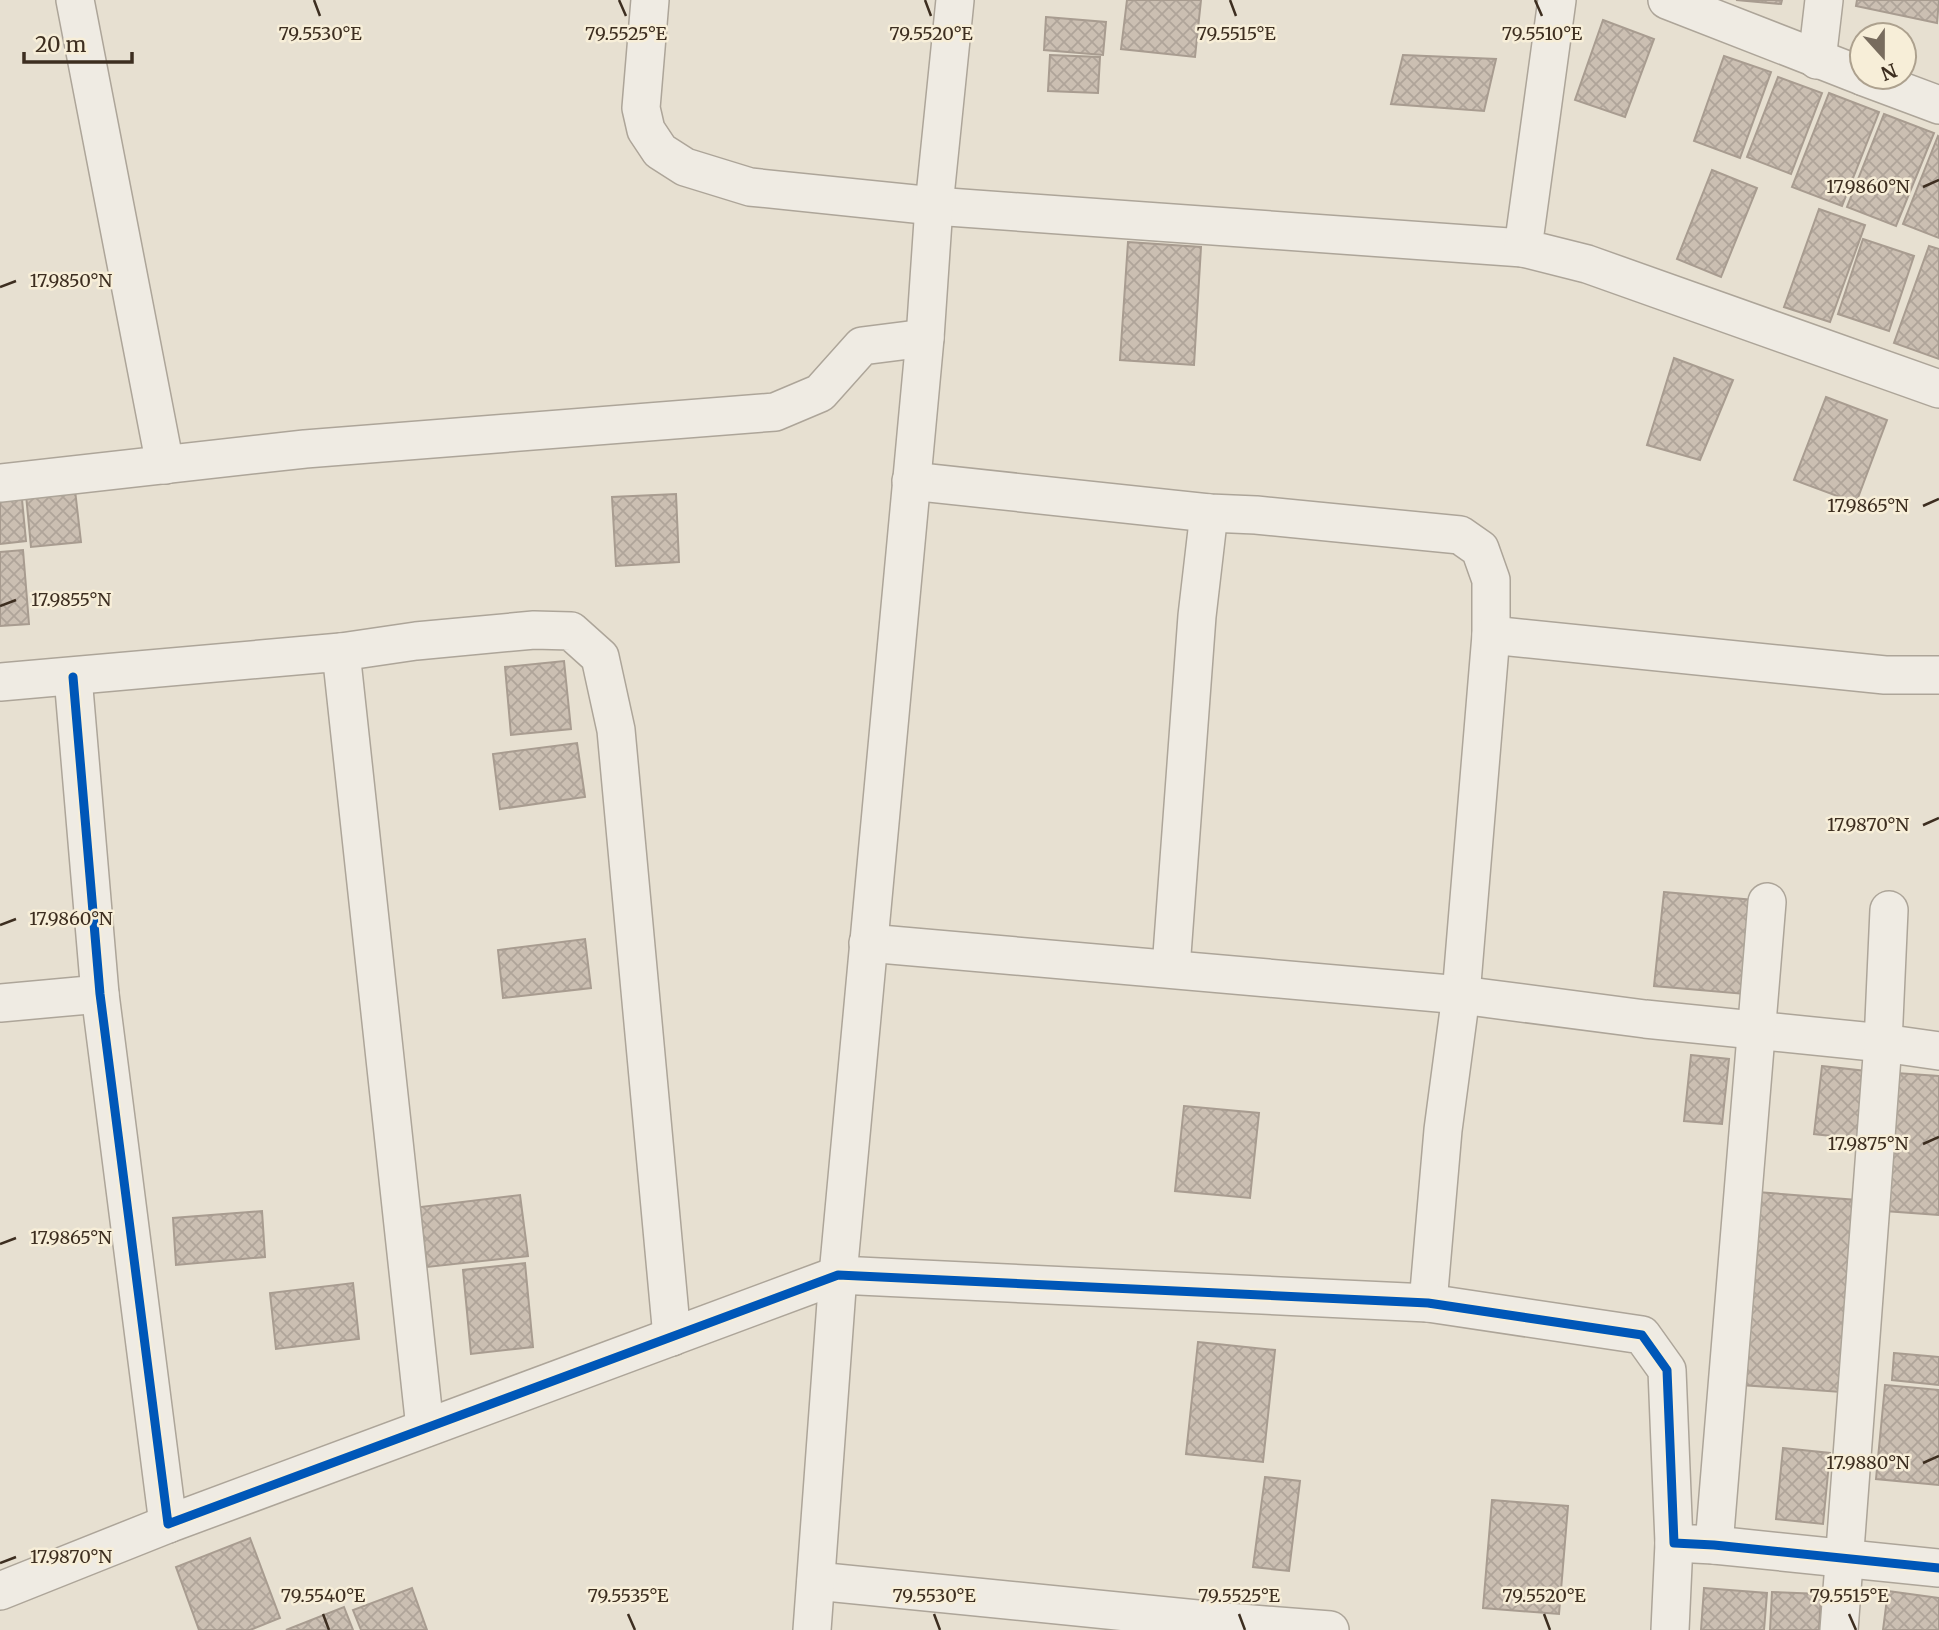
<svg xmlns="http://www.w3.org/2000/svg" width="1939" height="1630" font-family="Merriweather,serif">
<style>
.building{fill:url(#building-cross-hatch);stroke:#a89c90;stroke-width:2}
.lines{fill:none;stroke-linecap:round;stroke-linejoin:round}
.minor-casing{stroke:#ada599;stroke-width:40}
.minor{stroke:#efebe3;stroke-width:37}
.cycleway-casing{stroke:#f7eed8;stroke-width:13}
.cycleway{stroke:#0057b8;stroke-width:9}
.ticks{fill:none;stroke:#3d2e20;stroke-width:2.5}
.ticks-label{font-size:18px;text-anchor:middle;fill:#3d2e20;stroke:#f7eed8;stroke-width:5;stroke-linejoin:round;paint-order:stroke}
</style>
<defs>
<pattern id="building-cross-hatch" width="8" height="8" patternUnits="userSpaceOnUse" patternTransform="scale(1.75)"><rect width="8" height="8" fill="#cbbfb2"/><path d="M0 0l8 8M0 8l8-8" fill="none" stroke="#afa499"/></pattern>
</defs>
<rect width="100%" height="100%" fill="#e7e0d1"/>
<g class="building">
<path d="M1127,0h74l-6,57 -74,-8z"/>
<path d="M1736,0h46l-1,4z"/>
<path d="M1857,0h82l-2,23 -81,-17z"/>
<path d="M1046,17l60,5 -3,33 -59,-5z"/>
<path d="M1603,20l51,19 -29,78 -50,-17z"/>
<path d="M1050,55l50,2 -2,36 -50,-2z"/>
<path d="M1403,55l93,4 -12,52 -93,-7z"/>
<path d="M1724,56l47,16 -31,86 -46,-17z"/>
<path d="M1778,77l44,16 -31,81 -44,-17z"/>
<path d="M1829,93l50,19 -37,94 -50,-19z"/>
<path d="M1884,114l50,19 -38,93 -49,-19z"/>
<path d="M1938,136l1,1v101l-36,-14z"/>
<path d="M1712,170l45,18 -36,89 -44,-18z"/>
<path d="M1819,209l46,16 -35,97 -46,-15z"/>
<path d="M1863,239l51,17 -25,75 -51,-17z"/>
<path d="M1128,242l73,5 -7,118 -74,-5z"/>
<path d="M1929,246l10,3v110l-45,-16z"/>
<path d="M1674,358l59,22 -33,80 -53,-15z"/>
<path d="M1826,397l61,23 -31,83 -62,-23z"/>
<path d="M21,489l5,52 -26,3v-53z"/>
<path d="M75,490l6,52 -50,5 -5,-52z"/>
<path d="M676,494l3,68 -63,4 -4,-69z"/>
<path d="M23,550l6,74 -29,2v-74z"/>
<path d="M564,661l7,68 -60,6 -6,-68z"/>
<path d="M577,743l8,54 -85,12 -7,-55z"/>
<path d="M1664,892l90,8 -9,94 -91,-8z"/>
<path d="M585,939l6,49 -88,10 -5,-48z"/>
<path d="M1691,1055l38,4 -7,65 -38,-3z"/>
<path d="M1822,1066l44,5 -8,68 -44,-5z"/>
<path d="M1896,1073l43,3v139l-54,-4z"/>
<path d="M1184,1106l75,7 -9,85 -75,-7z"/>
<path d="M1757,1192l100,8 -16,192 -100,-7z"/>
<path d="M520,1195l8,61 -101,11 -7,-60z"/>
<path d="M262,1211l3,46 -89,8 -3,-47z"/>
<path d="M525,1263l8,84 -62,7 -8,-84z"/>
<path d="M353,1283l6,56 -83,10 -6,-56z"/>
<path d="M1198,1342l77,8 -12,112 -77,-8z"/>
<path d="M1894,1353l45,4v28l-47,-5z"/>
<path d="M1885,1385l54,5v95l-63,-6z"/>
<path d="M1783,1448l47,5 -7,71 -47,-5z"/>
<path d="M1265,1477l35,4 -11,90 -36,-4z"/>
<path d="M1492,1500l76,6 -9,108 -76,-6z"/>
<path d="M250,1538l30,80 -30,12h-51l-23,-63z"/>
<path d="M412,1588l15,42h-66l-8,-20z"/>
<path d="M1704,1588l63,5 -3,37h-63z"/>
<path d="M1888,1591l51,7v32h-56z"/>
<path d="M1772,1592l49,2 -2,36h-49z"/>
<path d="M344,1607l9,23h-67z"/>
</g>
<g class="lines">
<defs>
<g id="minor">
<path d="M75,0l90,465"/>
<path d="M650,0l-9,108 5,22 14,21 25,16 65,20 184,19 589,42"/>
<path d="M1557,0l-34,248 64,16 352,125"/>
<path d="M1667,0l195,76"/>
<path d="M1817,60l7,-60"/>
<path d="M1864,77l75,28"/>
<path d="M911,481l298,32 47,2 204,20 20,14 11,31v55l-30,360 -18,135 -15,173"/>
<path d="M0,483l305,-34 470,-37 45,-19 42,-47 63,-8"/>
<path d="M1491,635l394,40h54"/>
<path d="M341,652l75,-11 118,-11 37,1 29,26 16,73 56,607"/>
<path d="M73,677l27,317 68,530 670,-249 590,28 214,32 25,35 7,173 40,2 225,23"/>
<path d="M0,682l341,-30 84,776"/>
<path d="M868,943l593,52 184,24 238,24 56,8"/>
<path d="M1171,968l26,-352 12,-103"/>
<path d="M0,1003l100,-9"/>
<path d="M1714,1545l53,-643"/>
<path d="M816,1581l411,41 103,8"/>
<path d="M0,1591l168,-67"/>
<path d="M812,1630l26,-355 87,-937 9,-132 21,-206"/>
<path d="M1670,1630l4,-87"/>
<path d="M1839,1630l44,-587 6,-133"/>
</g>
</defs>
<use href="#minor" class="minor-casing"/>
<use href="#minor" class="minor"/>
<defs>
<path id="cycleway" d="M73,677l27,317 68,530 670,-249 590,28 214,32 25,35 7,173 40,2 225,23"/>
</defs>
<use href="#cycleway" class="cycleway-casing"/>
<use href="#cycleway" class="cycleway"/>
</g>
<path class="ticks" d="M314,0l6,16M619,0l7,16M925,0l6,16M1230,0l6,16M1535,0l7,16M1923,187l16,-7M0,287l16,-6M1923,506l16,-7M0,606l16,-6M1923,825l16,-7M0,925l16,-6M1923,1144l16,-7M0,1244l16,-6M1923,1463l16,-7M0,1563l16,-6M323,1614l6,16M628,1614l7,16M934,1614l6,16M1239,1614l6,16M1544,1614l6,16M1849,1614l7,16"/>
<g class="ticks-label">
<text x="320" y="40">79.5530°E</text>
<text x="626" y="40">79.5525°E</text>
<text x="931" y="40">79.5520°E</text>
<text x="1236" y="40">79.5515°E</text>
<text x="1542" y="40">79.5510°E</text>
<text x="1868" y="193">17.9860°N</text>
<text x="71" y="287">17.9850°N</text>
<text x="1868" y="512">17.9865°N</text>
<text x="71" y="606">17.9855°N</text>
<text x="1868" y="831">17.9870°N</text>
<text x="71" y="925">17.9860°N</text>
<text x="1868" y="1150">17.9875°N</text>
<text x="71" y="1244">17.9865°N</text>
<text x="1868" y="1469">17.9880°N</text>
<text x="71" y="1563">17.9870°N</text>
<text x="323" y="1602">79.5540°E</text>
<text x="628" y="1602">79.5535°E</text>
<text x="934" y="1602">79.5530°E</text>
<text x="1239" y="1602">79.5525°E</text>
<text x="1544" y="1602">79.5520°E</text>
<text x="1849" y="1602">79.5515°E</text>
</g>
<g transform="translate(1883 56) rotate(159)"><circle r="33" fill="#f7eed8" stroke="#ada18e" stroke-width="2"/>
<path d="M0-5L12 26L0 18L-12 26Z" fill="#786c5e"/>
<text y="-10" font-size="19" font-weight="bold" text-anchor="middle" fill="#3d2e20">N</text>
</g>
<path d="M24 52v10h108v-10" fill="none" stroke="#3d2e20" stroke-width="3.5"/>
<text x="35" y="52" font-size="21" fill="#3d2e20" stroke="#f7eed8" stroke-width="5" paint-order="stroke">20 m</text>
</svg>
